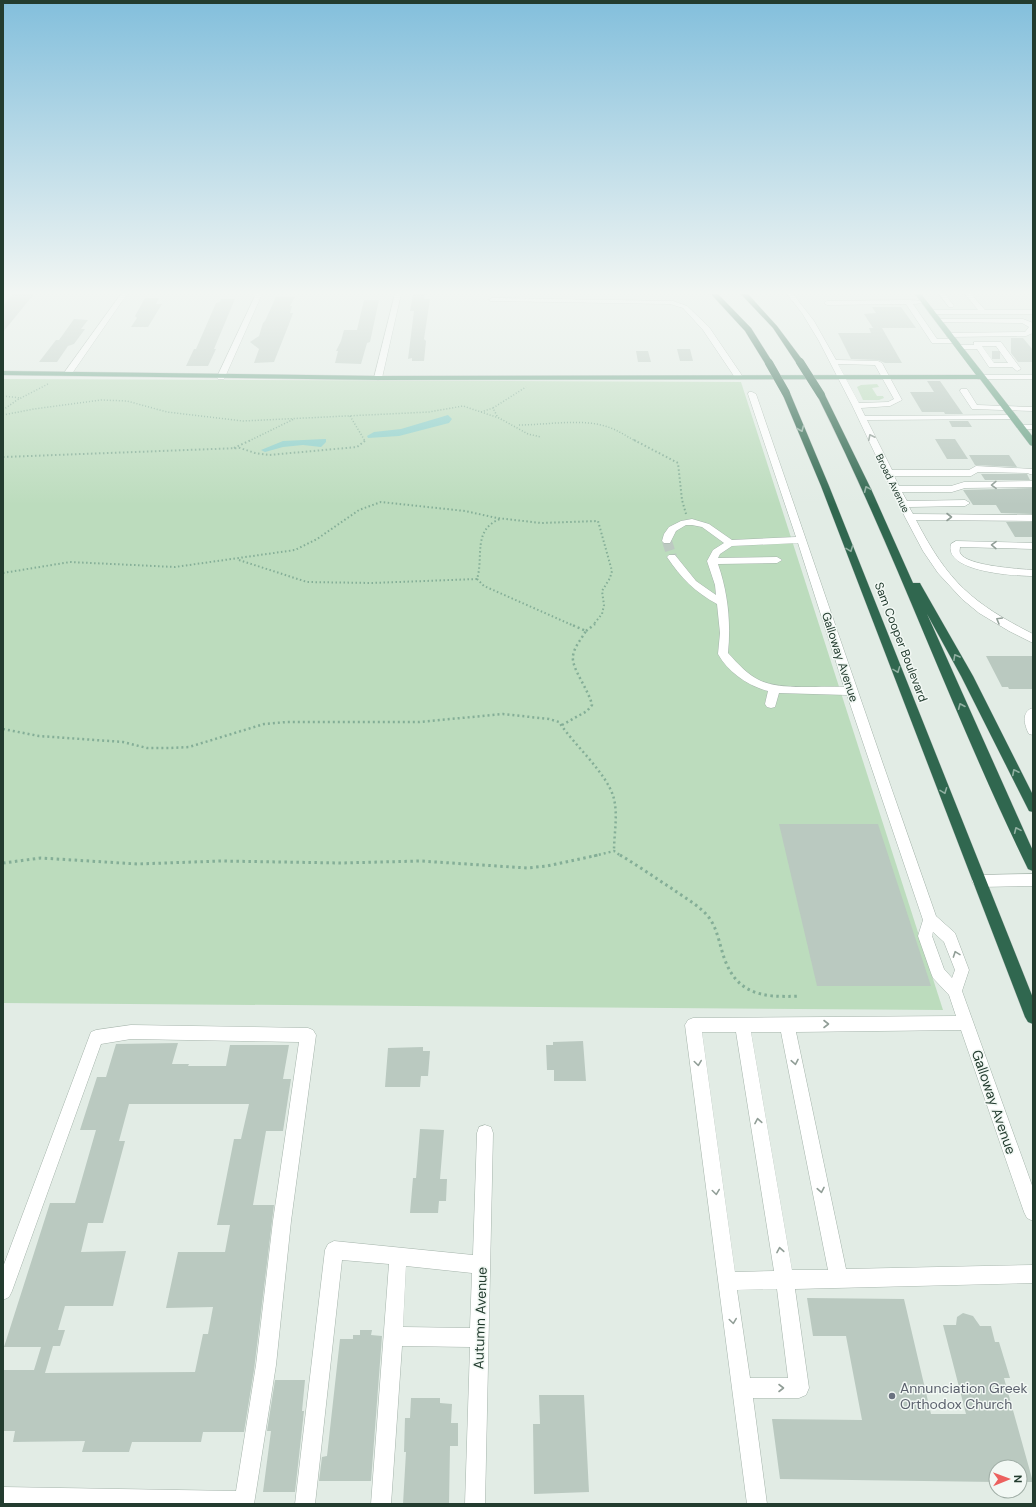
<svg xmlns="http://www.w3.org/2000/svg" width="1036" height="1507" font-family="'DM Sans',sans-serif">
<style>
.green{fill:#bcdcbd}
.water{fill:#8ccfc9}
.building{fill:#bac9c0;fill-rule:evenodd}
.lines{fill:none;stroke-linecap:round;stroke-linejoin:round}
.minor-tunnel-far1{stroke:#bcc9c1;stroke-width:8;stroke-dasharray:8 3.5;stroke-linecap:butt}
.minor-tunnel{stroke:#bcc9c1;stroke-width:10;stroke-dasharray:10 4.5;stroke-linecap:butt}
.minor-casing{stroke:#a5b4ab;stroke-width:1}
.major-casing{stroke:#c1c8c5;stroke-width:1}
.highway-casing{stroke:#c1c8c5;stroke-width:1}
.path-far3{stroke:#84ae97;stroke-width:1.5;stroke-dasharray:1 2;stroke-linecap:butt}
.path-far2{stroke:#84ae97;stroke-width:2;stroke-dasharray:1.5 2.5;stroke-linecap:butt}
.path-far1{stroke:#84ae97;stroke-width:2.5;stroke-dasharray:2 3;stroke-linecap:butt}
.path{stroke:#84ae97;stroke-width:3;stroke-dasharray:2.5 3.5;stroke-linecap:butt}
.minor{fill:#fff;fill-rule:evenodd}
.major{fill:#68a084;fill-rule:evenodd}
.highway{fill:#30674f;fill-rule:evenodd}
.highway-bridge-casing{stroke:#c1c8c5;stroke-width:8;stroke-linecap:butt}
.highway-bridge{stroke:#30674f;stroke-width:8}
.oneway{stroke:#91b0a2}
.oneway2{stroke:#919e97}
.worship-dot{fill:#6b7280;stroke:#f2f8f4;stroke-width:1.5}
.labels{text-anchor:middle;stroke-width:3;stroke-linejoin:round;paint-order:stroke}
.far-street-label{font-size:10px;fill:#233c2f;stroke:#f2f8f4}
.street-label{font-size:12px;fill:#233c2f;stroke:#f2f8f4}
.near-street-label{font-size:14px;fill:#233c2f;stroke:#f2f8f4}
.near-worship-label{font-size:14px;fill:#5b616d;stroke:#f2f8f4;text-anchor:start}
</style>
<rect width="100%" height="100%" fill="#e2ece5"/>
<g class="green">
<path d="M3,379l738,3 202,628 -940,-7z"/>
<path d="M877,384l2,3 -7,1 5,8h6l1,2 -5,2h-16l-6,-13 4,-2z"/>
</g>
<g class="water">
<path d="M448,415l4,4 -3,4 -50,13 -31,2 -1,-2 7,-4 27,-3z"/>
<path d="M324,439h2v3l-5,5 -18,-2 -20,2 -18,5 -4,-2 22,-9z"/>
</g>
<g class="building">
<path d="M13,294h21l-31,38v-26z"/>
<path d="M413,294h12l-1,5h6l-6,40 2,2 -2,20h-12v-3l-4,1 6,-48h-4z"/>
<path d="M280,296l15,1 -5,9h2l-2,7h3l-4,11 -15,38 -20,1 5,-14 -9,-7 9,-6 4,-13 2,-2 11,-24z"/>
<path d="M145,298h14l-3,6h6l-14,23h-17l6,-9 -2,-2z"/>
<path d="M221,299h14l-21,50h2l-8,17h-22l8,-17h2l20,-46 4,-1z"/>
<path d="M364,300h15l-9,42 -3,1 -6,21 -26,-1 3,-12h-2l5,-10 3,-11h13z"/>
<path d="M872,307h29l15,21h-43l-9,-14 12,-1z"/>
<path d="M74,319l14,1 -7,9h4l-11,15 -6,2 -11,16h-18l17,-22h3z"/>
<path d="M869,328h13l20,35h-17l-7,-3 -27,-1 -13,-26h33z"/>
<path d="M1011,338h12l10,12v12h-15l-7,-9z"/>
<path d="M677,349h13l3,12h-13z"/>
<path d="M636,351h12l3,11h-13z"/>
<path d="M927,381h13l23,33h-18l-1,-2h-22l-12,-20h24z"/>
<path d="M949,421h19l4,6h-20z"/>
<path d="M935,439h20l13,20h-21z"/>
<path d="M969,455h40l8,12 -42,-2z"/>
<path d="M981,474h46l3,6h-45z"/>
<path d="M1033,488v26l-32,-1 -5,-8h-23l-10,-15z"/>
<path d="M1006,522h27v15h-18z"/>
<path d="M986,656h47v33h-24l-1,-2h-6z"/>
<path d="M779,824h99l53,162h-114z"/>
<path d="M583,1041l3,40h-32v-11h-7l-1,-25h7v-3z"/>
<path d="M178,1043l-6,21h17l-1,2h38l4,-21h59l-6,34h8l-8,52h-17l-13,74h21l-20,165 -10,62h-41l-2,10h-69l-3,10h-47l3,-11 -72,1 2,-11h-12v-61h31l7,-23h-37l46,-144h25l21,-73h-16l17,-53h9l10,-33zM129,1104h120l-8,35h-7l-17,86h13l-5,27h-47l-12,56 47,-1 -5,27h-5l-8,38 -150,1 8,-27h7l5,-16h-7l7,-24h48l13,-55 -45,1 7,-29h15l22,-82h-6z"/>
<path d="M423,1047v4h7l-2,25h-7l-1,11h-35l3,-39z"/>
<path d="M420,1129l24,1 -4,49h7l-1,22h-7l-1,12h-28l3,-35h3z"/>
<path d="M807,1298l97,1 27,115h35l-23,-89h13l1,-8 6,-4 10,3 7,10h11l4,16h4l11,36h-6l29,104h-13v-15h-24v15l-216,-3 -8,-60 90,1 -16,-84h-33z"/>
<path d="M360,1330h12l-1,5 11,1 -11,145h-52l3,-24 5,-1 13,-117h13v-4h7z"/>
<path d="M275,1380h30l-3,31h2l-9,81h-32l8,-61h-4z"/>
<path d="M539,1395h45l5,97 -55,2 -1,-70h7z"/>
<path d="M411,1398h29v5l12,1 -1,19h7v23h-8l-1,58h-46l3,-52h-2l1,-34h5z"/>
</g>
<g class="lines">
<path class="minor-tunnel-far1" d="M992,355h11"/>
<path class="minor-tunnel" d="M667,541l5,16"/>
<defs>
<g id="minor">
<path d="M121,294h6l-56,81h-6l-1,-2z"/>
<path d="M256,294h6l-37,83 -1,2h-6l-1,-2z"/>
<path d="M395,294h6l-19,84 -4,2 -4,-2z"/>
<path d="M787,294h6l21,27 22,39 42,1 4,2 20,37 -12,6 -29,2 4,8 151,-1 1,2 -4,2 -146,1 25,50h77l7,-4 57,3v6l-6,-2 -49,-1 -7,4h-77l5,10h52l13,-4 69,-1v6l-68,1 -13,4h-50l5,9 58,-1 5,3 -5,3 -56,1 4,7 120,1v6l-117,-1c32,62 56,83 117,114v9l-24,-12 -30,-18 -17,-14 -24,-26 -15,-22 -18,-34 -53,-112 -33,-64 -17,-28zM838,364l37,1 19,34 -6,3 -29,1z"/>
<path d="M939,294h6l9,12 -1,1h-4z"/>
<path d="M965,294h6l14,16h48v4h-101l-3,-2 3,-2h46z"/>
<path d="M492,298l181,3 14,5 22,21 34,50 -1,2h-6l-33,-49 -20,-22 -13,-4 -180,-3 -1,-1z"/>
<path d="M908,300l18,1v2l-13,1 24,35h17l4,2 -1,2h-25l-26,-39 -79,1 -3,-2 3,-2z"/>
<path d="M939,319h84l10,4v10l-7,3 -76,1h-3v-4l78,-1 4,-5 -7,-4 -85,-1v-2z"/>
<path d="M974,342h27l20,27 -4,2 -5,-4h-23l-12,-18h-18l-4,-2 4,-2h15zM982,346h14l12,17h-14z"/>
<rect x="978" y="375" width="55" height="4"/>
<path d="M961,389h6l10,16 56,2v4l-61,-2 -12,-18z"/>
<path d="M749,392h3l4,2c60,174 119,349 180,522l19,17 14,37 -7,21 71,197v33l-6,-3 -3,-6 -63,-182 -165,2 50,237 187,-4v18l-238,6 14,99 -3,7 -7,3h-46l14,106h-20l-62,-479 3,-5 5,-2 263,-2 -7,-21 -16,-17 -2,-5 -13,-37 5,-16 -76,-225 -68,-2 -4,14 -4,1 -4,-1 -2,-3 3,-13c-20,-5 -40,-19 -50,-37l2,-21 -3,-29c-22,-12 -36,-26 -50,-47l2,-2h6l21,26 20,14 -1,-10 -8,-24 6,-11 11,-7 -22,-16 -10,-2h-6l-10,6 -6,12h-6l-2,-2 2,-7 5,-7 12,-6 11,-2 17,5 23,16 64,-3 -48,-143zM798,543l46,144c-23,-1 -62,3 -83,-6 -13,-6 -23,-17 -33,-28 3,-30 0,-60 -10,-89l59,-1 5,-3 -5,-3 -59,1 2,-4 12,-8zM933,932l11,10 11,28 -3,8 -8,-9 -12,-33zM702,1032h34l38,239 -39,1zM751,1032h30l47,238h-36zM777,1289l11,89h-38l-13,-88z"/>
<path d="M1018,425h15v4h-15l-1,-2z"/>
<path d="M956,541l77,2v6l-73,-2c0,2 -1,4 0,6 6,13 60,16 73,17v6c-18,0 -90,-4 -82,-32z"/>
<path d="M1033,708v27l-4,-1c-5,-9 -8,-23 4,-26z"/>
<path d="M1033,874v12l-54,1 -5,-2 -2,-4 2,-4 5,-2z"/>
<path d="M131,1025l177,3 5,2 3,5 -25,186 -15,144 -22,139h-251v-17l233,4 20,-126 17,-144 26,-179 -168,-3 -30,5 -89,247 -3,6 -6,3v-33l88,-235 5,-2z"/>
<path d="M485,1125l6,2 2,6 -8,371h-20l5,-157 -68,-1 -11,158h-20l18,-240 -47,-4 -27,244h-20l30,-254 3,-6 6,-3 139,14 4,-122 2,-6zM406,1266l66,7 -2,55 -67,-1z"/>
</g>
<path id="major" d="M915,294h6l112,143v9l-3,-1 -50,-66 -602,1 -375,-5v-4l375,5 598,-1z"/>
<g id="highway">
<path d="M711,294h7l33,34 22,35 -1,2h-6l-21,-34z"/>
<path d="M741,294h7l29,32 27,36 -1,2h-6l-24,-36z"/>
<path d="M783,391h3l4,2 39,93 204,512v26l-5,-2 -3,-5 -204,-531 -39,-93z"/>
<path d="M818,393h3l4,2 46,94 42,94h7l1,2 52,91 60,119v17l-4,-1 -68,-135 -34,-62 106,237v20l-5,-2c-76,-156 -133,-319 -211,-474z"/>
</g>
</defs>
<use href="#minor" class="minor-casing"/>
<use href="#major" class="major-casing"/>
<use href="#highway" class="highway-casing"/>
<g class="path-far3">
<path d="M3,396l18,2"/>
<path d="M3,410l14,-10 31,-16"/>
<path d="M481,412l12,-4"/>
<path d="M3,415l31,-6 67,-9 26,1 40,11 76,9 186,-9 34,-6 36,12 29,16 13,3"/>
<path d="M350,416l15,25"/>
<path d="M497,416l-4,-8 33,-21"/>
<path d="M519,425c27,0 64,-7 89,2 10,3 19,10 28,14"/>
<path d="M249,441l45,-22"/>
</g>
<g class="path-far2">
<path d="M634,440l44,23 4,37 4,14"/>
<path d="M234,448l17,-8"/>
<path d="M3,457l237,-9 15,5 14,2 88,-8 9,-7"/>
<path d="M239,560l68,22 65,1 105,-4c7,-22 -5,-49 23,-60"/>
<path d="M3,573l67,-11 105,5 120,-17 22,-11 42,-29 22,-8 84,9 32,7 44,5 57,-2 14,50 -2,7 -8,13 2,14 -2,9 -9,11"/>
<path d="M477,579l7,7 88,39"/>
</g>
<g class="path-far1">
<path d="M586,631l9,-7"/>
<path d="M562,725l25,-14 5,-6c-3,-15 -21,-37 -19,-49 1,-9 9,-18 13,-25l-16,-7"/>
<path d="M3,729l36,7 84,6 24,6h23l19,-1 75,-23 23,-2h132l84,-8 46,5 10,3c15,23 49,52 55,77 4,17 0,35 0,52"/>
<path d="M594,856l20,-5 7,5"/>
</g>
<g class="path">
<path d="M620,855c17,10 34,22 51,33 11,8 24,15 34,25 11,11 13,25 17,38 12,43 38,47 78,45"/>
<path d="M3,863l38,-5 96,6 84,-3 120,2 80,-2 106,7 20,-2 51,-11"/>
</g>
<use href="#minor" class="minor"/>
<use href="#major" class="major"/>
<use href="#highway" class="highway"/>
<defs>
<g id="highway-bridge">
<path d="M800,362l21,33"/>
<path d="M769,363l17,30"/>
</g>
</defs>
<use href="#highway-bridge" class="highway-bridge-casing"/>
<use href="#highway-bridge" class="highway-bridge"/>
</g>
<defs><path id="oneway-chevron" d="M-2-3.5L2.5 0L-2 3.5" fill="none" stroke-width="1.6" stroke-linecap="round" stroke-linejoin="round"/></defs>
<g class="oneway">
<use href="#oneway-chevron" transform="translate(801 429) rotate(67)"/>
<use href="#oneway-chevron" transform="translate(867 489) rotate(-114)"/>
<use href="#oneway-chevron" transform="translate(850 549) rotate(69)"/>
<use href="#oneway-chevron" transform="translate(956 657) rotate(-119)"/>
<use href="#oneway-chevron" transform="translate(897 670) rotate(69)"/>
<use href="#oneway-chevron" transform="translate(961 706) rotate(-113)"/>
<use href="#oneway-chevron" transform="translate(1015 772) rotate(-117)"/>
<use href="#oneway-chevron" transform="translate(944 791) rotate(69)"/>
<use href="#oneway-chevron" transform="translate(1017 830) rotate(-114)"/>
</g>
<g class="oneway2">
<use href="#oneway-chevron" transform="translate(871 437) rotate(-116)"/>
<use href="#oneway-chevron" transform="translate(994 485) rotate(179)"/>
<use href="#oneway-chevron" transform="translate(949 517)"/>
<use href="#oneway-chevron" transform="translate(994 545) rotate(-179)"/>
<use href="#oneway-chevron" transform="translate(999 620) rotate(-150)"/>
<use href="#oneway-chevron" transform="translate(956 954) rotate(-110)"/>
<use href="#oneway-chevron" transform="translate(826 1024)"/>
<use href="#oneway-chevron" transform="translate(795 1062) rotate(79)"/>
<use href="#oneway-chevron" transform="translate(698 1063) rotate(82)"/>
<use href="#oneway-chevron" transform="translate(758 1121) rotate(-100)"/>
<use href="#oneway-chevron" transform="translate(821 1190) rotate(79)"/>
<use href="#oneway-chevron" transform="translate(716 1192) rotate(82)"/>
<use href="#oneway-chevron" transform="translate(780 1250) rotate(-100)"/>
<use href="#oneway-chevron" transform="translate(733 1321) rotate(82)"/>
<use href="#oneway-chevron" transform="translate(781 1388)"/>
</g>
<linearGradient id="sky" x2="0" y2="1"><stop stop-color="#83bfdc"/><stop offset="0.58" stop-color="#f2f6f3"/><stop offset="1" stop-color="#f2f6f3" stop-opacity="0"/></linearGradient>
<rect width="1036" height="505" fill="url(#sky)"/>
<circle class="worship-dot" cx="892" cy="1396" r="4"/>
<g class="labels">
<g class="far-street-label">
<text transform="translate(893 483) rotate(64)" y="4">Broad Avenue</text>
</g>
<g class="street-label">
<text transform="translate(901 642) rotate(69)" y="4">Sam Cooper Boulevard</text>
<text transform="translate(840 657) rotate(72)" y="4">Galloway Avenue</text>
</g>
<g class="near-street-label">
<text transform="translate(994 1102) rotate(71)" y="5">Galloway Avenue</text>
<text transform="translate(480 1318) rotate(-88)" y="5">Autumn Avenue</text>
</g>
<g class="near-worship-label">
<text x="900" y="1393">Annunciation Greek<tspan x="900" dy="16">Orthodox Church</tspan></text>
</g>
</g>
<rect width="1036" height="1507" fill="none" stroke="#233c2f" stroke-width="8"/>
<g transform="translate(1008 1479) rotate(89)"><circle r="19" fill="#f2f8f4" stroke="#9fada5"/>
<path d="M0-3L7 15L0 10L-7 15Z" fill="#ec615f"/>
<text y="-6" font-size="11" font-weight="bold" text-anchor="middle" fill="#233c2f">N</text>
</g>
</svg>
